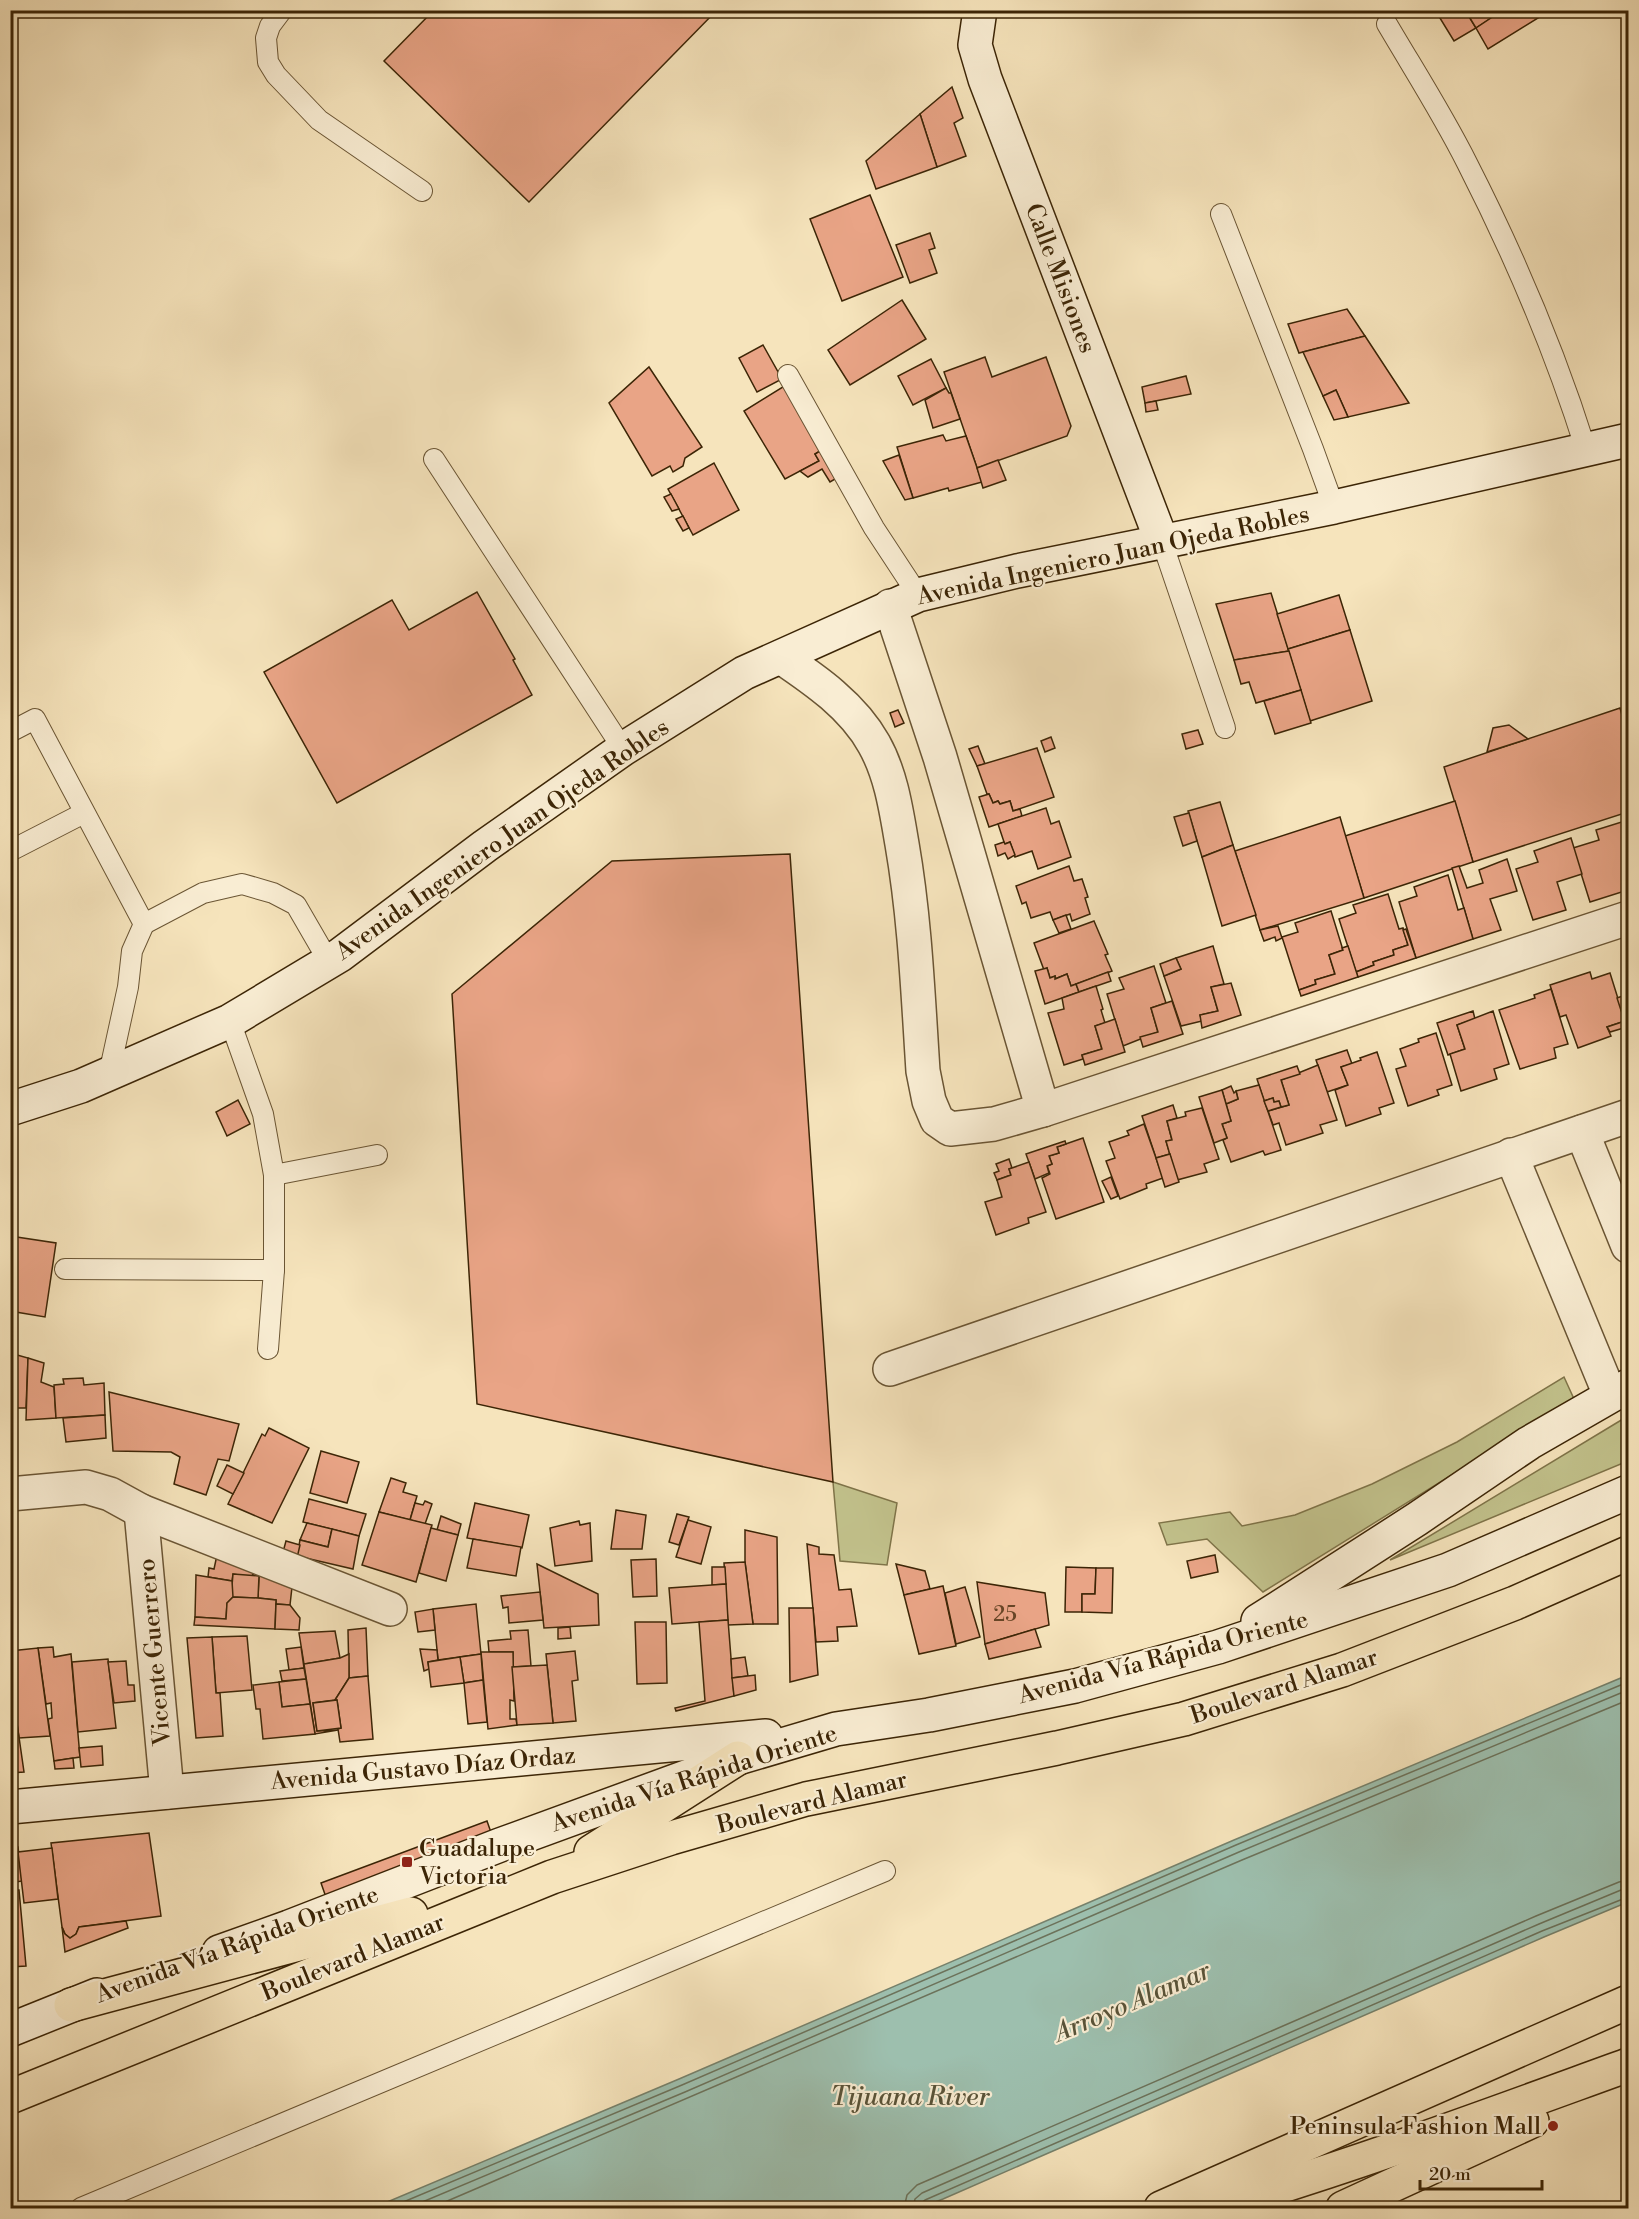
<svg xmlns="http://www.w3.org/2000/svg" width="1639" height="2219" font-family="'Libre Bodoni',serif">
<style>
.green{fill:#c2c28c;stroke:#7f7449;stroke-width:1.5}
.water{fill:#9dbfae;stroke:#76816b;stroke-width:1.5}
.lines{fill:none;stroke-linecap:round;stroke-linejoin:round}
.shore{stroke:#6c725a;stroke-width:1.5}
.building{fill:#e9a486;stroke:#3c2506;stroke-width:1.5}
.lane-casing{stroke:#6a5534;stroke-width:22}
.street-casing{stroke:#6a5534;stroke-width:36}
.secondary-casing{stroke:#3c2506;stroke-width:36}
.highway-casing{stroke:#3c2506;stroke-width:36}
.lane{stroke:#f9edd3;stroke-width:20}
.street{stroke:#f9edd3;stroke-width:33}
.secondary{stroke:#f9edd3;stroke-width:33}
.highway{stroke:#f6e4bc;stroke-width:33}
.poi-dot{fill:#8f2418;stroke:#f9edd3;stroke-width:2}
.labels{text-anchor:middle;stroke-width:4.5;stroke-linejoin:round;paint-order:stroke}
.number-label{font-size:21px;fill:#674526}
.street-label{font-size:24px;fill:#3c2506;stroke:#f9edd3}
.poi-label{font-size:24px;fill:#3c2506;stroke:#f9edd3;text-anchor:start}
.water-label{font-size:26px;font-style:italic;fill:#595338;stroke:#f9edd3}
</style>
<rect width="100%" height="100%" fill="#f6e4bc"/>
<filter id="stains"><feTurbulence type="fractalNoise" baseFrequency=".00333" numOctaves="4"/><feColorMatrix values="0 0 0 0 .2 0 0 0 0 .09 0 0 0 0 .02 0 0 0 .5 -.17"/></filter>
<radialGradient id="worn" r=".72"><stop offset=".6" stop-color="#630" stop-opacity="0"/><stop offset="1" stop-color="#630" stop-opacity=".3"/></radialGradient>
<g class="green">
<path d="M1564,1377l10,22 -311,193 -56,-53 -40,6 -8,-22 71,-11 12,14 53,-11 77,-31 85,-42z"/>
<path d="M1628,1416v45l-238,99 233,-141z"/>
<path d="M833,1482l64,21 -10,62 -47,-4z"/>
</g>
<path class="water" d="M1628,1675v227l-84,35 -601,262 -23,9h-547l306,-129 555,-239z"/>
<g class="lines">
<g class="shore">
<path d="M389,2208l293,-123 554,-240 392,-163"/>
<path d="M408,2208l277,-116 554,-240 389,-162"/>
<path d="M431,2208l811,-348 386,-160"/>
<path d="M904,2208l3,-13 10,-10 619,-269 83,-34 9,-2"/>
<path d="M913,2208l2,-9 7,-6 617,-269 82,-34 7,-1"/>
<path d="M920,2208l1,-5 4,-3 617,-269 86,-34"/>
</g>
</g>
<g class="building">
<path d="M434,10h283l-188,192 -145,-141z"/>
<path d="M1435,10h30l11,18 -22,13z"/>
<path d="M1465,10h38l-27,18z"/>
<path d="M1503,10h48l-63,39 -12,-21z"/>
<path d="M952,87l11,31 -9,5 12,33 -29,11 -17,-53z"/>
<path d="M920,114l17,53 -61,22 -10,-28z"/>
<path d="M870,195l33,82 -61,24 -32,-82z"/>
<path d="M930,233l5,15 -6,2 8,23 -27,10 -14,-38z"/>
<path d="M902,300l24,39 -76,46 -22,-35z"/>
<path d="M1347,309l18,27 -66,17 -11,-29z"/>
<path d="M1365,336l44,67 -61,14 -12,-27 -13,6 -20,-44z"/>
<path d="M763,345l19,34 -25,13 -18,-34z"/>
<path d="M985,357l7,20 54,-20 25,69 -4,10 -90,32 -33,-96z"/>
<path d="M931,359l15,29 -33,17 -15,-29z"/>
<path d="M649,367l53,80 -17,11 -2,8 -10,6 -3,-6 -18,10 -43,-73z"/>
<path d="M1186,376l5,18 -46,9 -3,-16z"/>
<path d="M786,385l39,63 -10,6 4,7 -34,18 -41,-68z"/>
<path d="M946,388l3,5h2l9,26 -27,9 -8,-28z"/>
<path d="M1336,390l12,27 -14,3 -11,-24z"/>
<path d="M1156,401l2,9 -12,2 -1,-9z"/>
<path d="M943,435l3,6 20,-5 16,46 -33,9 -1,-3 -35,10 -16,-51z"/>
<path d="M825,448l17,27 -12,7 -8,-13 -14,8 -8,-6 19,-10 -4,-7z"/>
<path d="M899,455l14,43 -8,2 -22,-39z"/>
<path d="M998,460l8,20 -23,8 -6,-20z"/>
<path d="M714,463l25,47 -46,25 -25,-46z"/>
<path d="M671,494l8,15 -7,2 -8,-14z"/>
<path d="M683,516l6,12 -6,3 -7,-12z"/>
<path d="M477,592l38,67 -2,1 19,35 -195,108 -73,-131 128,-72 17,30z"/>
<path d="M1271,593l18,58 -55,9 -18,-56z"/>
<path d="M1339,595l11,35 -62,19 -11,-35z"/>
<path d="M1350,630l22,71 -62,20 -22,-72z"/>
<path d="M1289,651l12,39 -45,13 -7,-21 -8,2 -7,-24z"/>
<path d="M1301,690l10,33 -36,11 -11,-33z"/>
<path d="M1620,708l8,29v75l-155,50 -29,-95z"/>
<path d="M898,710l6,13 -9,4 -5,-14z"/>
<path d="M1509,725l19,14 -41,13 6,-24z"/>
<path d="M1198,730l5,14 -17,5 -4,-15z"/>
<path d="M1051,737l4,11 -10,4 -4,-11z"/>
<path d="M978,746l7,18 -8,2 -8,-17z"/>
<path d="M1037,748l17,49 -41,14 -3,-10 -10,3 -2,-3 -5,2 -4,-9h-2l-10,-28z"/>
<path d="M989,794l4,9 5,-2 2,3 10,-3 3,10 7,-2 2,7 -33,11 -10,-30z"/>
<path d="M1455,801l18,61 -109,36 -19,-62z"/>
<path d="M1220,802l13,43 -31,12 -14,-46z"/>
<path d="M1046,808l5,16 8,-3 12,36 -33,12 -6,-18 -17,6 -5,-15 -5,2 -1,-2 -6,-18z"/>
<path d="M1189,813l8,28 -14,5 -9,-29z"/>
<path d="M1340,817l24,81 -104,32 -25,-79z"/>
<path d="M1628,820v70l-38,12 -17,-54 26,-8 -3,-10z"/>
<path d="M1571,838l11,36 -25,8 9,28 -33,10 -17,-51 22,-7 -4,-11z"/>
<path d="M1004,842l1,2 5,-2 5,13 -7,4 -3,-6 -7,3 -3,-11z"/>
<path d="M1233,845l23,70 -34,11 -20,-69z"/>
<path d="M790,854l43,628 -356,-78 -25,-410 160,-133z"/>
<path d="M1507,859l10,32 -27,8 11,31 -28,9 -21,-71 7,-2 8,22 16,-5 -4,-13z"/>
<path d="M1069,866l5,15 8,-2 6,18 -3,1 5,16 -18,7 -2,-7 -17,6 -3,-8 -19,6 -5,-16 -4,2 -6,-18z"/>
<path d="M1448,875l10,35 6,-2 9,31 -57,19 -17,-56 18,-6 -3,-9z"/>
<path d="M1388,894l11,35 4,-1 5,17 -15,5 1,5 -21,7 1,3 -18,7 -17,-53 17,-6 -3,-8z"/>
<path d="M1331,911l12,39 -14,5 6,19 -20,6 1,4 -17,6 -17,-53 16,-5 -3,-9z"/>
<path d="M1066,915l5,14 -12,4 -6,-13z"/>
<path d="M1094,921l14,33 -3,1 7,16 -41,15 -4,-12 -12,5v-3l-5,2 -3,-10 -3,2 -10,-27z"/>
<path d="M1278,926l4,12 -6,3 -1,-4 -11,4 -4,-11z"/>
<path d="M1406,929l10,29 -58,19 -2,-5 18,-7 -1,-3 21,-7 -1,-5 15,-5 -5,-15z"/>
<path d="M1213,946l11,38 -13,3 7,24 -18,4 2,6 -21,5 -17,-50 17,-7 -5,-11z"/>
<path d="M1348,946l10,31 -57,19 -2,-6 17,-6 -1,-4 20,-6 -6,-19 14,-5 -1,-2z"/>
<path d="M1176,958l5,11 -17,7 -4,-12z"/>
<path d="M1154,966l12,37 -15,5 7,24 -35,14 -16,-52 17,-5 -5,-11z"/>
<path d="M1047,968l3,10 5,-2v3l12,-5 4,12 5,-2 3,8 -34,12 -10,-33z"/>
<path d="M1108,972l3,9 -32,11 -3,-8z"/>
<path d="M1590,972l2,7 18,-6 15,48 -18,6 4,9 -33,12 -12,-33 -6,2 -10,-32z"/>
<path d="M1231,983l10,32 -39,13 -2,-13 18,-4 -7,-24z"/>
<path d="M1096,986l7,23 -2,1 4,13 -10,3 7,23 -20,6 1,4 -19,6 -16,-52 16,-4 -2,-11z"/>
<path d="M1551,989l17,55 -14,4 2,10 -36,11 -21,-59 36,-12 -1,-3z"/>
<path d="M1628,994v38l-11,-34z"/>
<path d="M1172,1001l11,33 -40,13 -3,-10 18,-5 -7,-24z"/>
<path d="M1473,1011l2,8 -18,6 8,24 -17,6 -11,-32z"/>
<path d="M1493,1011l16,53 -15,5 3,10 -36,12 -11,-37 15,-5 -8,-24z"/>
<path d="M1115,1019l10,33 -40,13 -3,-10 20,-6 -7,-23z"/>
<path d="M1625,1021l2,6 -17,5 -3,-5z"/>
<path d="M1436,1033l16,52 -15,5 2,5 -31,11 -12,-37 10,-3 -6,-17 19,-7 -1,-3z"/>
<path d="M1347,1050l5,14 -11,3 7,18 -21,7 -11,-32z"/>
<path d="M1377,1052l17,51 -15,5 2,6 -35,12 -11,-36 13,-5 -7,-18 20,-7 -1,-2z"/>
<path d="M1318,1065l19,55 -17,5 3,8 -37,12 -7,-22 -6,2 -5,-14 21,-6 -8,-25z"/>
<path d="M1297,1066l3,8 -19,6 8,25 -8,2 -2,-6 -5,1 -1,-4 -9,3 -7,-22z"/>
<path d="M1259,1085l22,65 -16,5 -2,-4 -32,11 -8,-22 4,-2 -5,-14 9,-3 -5,-17 12,-5 -2,-8z"/>
<path d="M1231,1086l3,7 2,-2 2,8 -12,5 -4,-14z"/>
<path d="M1222,1090l9,31 -9,3 5,14 -13,5 -15,-46z"/>
<path d="M1273,1098l1,4 5,-1 2,6 -13,4 -4,-10z"/>
<path d="M238,1100l12,24 -23,12 -11,-24z"/>
<path d="M1173,1105l4,13 -10,3 5,19 -6,1 4,13 -14,4 -14,-42z"/>
<path d="M1202,1108l17,51 -15,5 3,8 -30,8 -11,-39 6,-1 -5,-19 19,-5 -1,-4z"/>
<path d="M1144,1124l19,54 -17,6 1,4 -27,11 -14,-38 9,-3 -6,-16 20,-7 -2,-4z"/>
<path d="M1083,1138l21,64 -48,17 -14,-41 8,-4 -3,-8 5,-2 -3,-8 10,-3 -2,-6z"/>
<path d="M1065,1141l1,3 -9,3 2,6 -10,3 3,8 -5,2 2,7 -14,6 -9,-25z"/>
<path d="M1170,1154l9,28 -14,5 -9,-29z"/>
<path d="M1009,1159l3,9 -3,1 2,6 -14,5 -3,-7 5,-2 -3,-7z"/>
<path d="M1029,1162l17,50 -18,6 1,5 -33,12 -11,-33 17,-5 -5,-17 14,-5 -2,-6z"/>
<path d="M1111,1177l7,19 -7,3 -9,-18z"/>
<path d="M10,1236l46,7 -11,74 -35,-6z"/>
<path d="M10,1353l18,5 -2,50h-16z"/>
<path d="M28,1358l16,5 -3,19 13,5 2,31 -30,2z"/>
<path d="M83,1378l1,7 20,-2 1,32 -49,3 -2,-33 10,-1 -1,-5z"/>
<path d="M109,1392l130,32 -10,37 -11,-2 -12,36 -32,-11 6,-27 -9,-5 -58,-1z"/>
<path d="M105,1415l1,23 -40,4 -3,-24z"/>
<path d="M269,1428l40,20 -37,75 -44,-19 34,-70 3,2z"/>
<path d="M321,1451l38,11 -12,41 -37,-10z"/>
<path d="M227,1465l17,8 -11,21 -16,-8z"/>
<path d="M391,1478l15,5 -3,9 14,4 -7,24 -31,-8z"/>
<path d="M309,1499l57,15 -7,22 -56,-14z"/>
<path d="M425,1501l7,3 -7,20 -15,-4 5,-17 8,2z"/>
<path d="M475,1503l54,12 -7,33 -55,-10z"/>
<path d="M616,1510l30,5 -4,34h-31z"/>
<path d="M379,1512l53,13 -16,57 -54,-17z"/>
<path d="M677,1514l12,3 -10,28 -10,-3z"/>
<path d="M441,1516l20,8 -3,11 -21,-5z"/>
<path d="M688,1520l23,7 -10,37 -25,-7z"/>
<path d="M579,1521l1,4 10,-2 2,38 -37,5 -5,-38z"/>
<path d="M307,1523l25,6 -4,18 -28,-7z"/>
<path d="M431,1528l27,7 -12,46 -27,-8z"/>
<path d="M332,1529l27,7 -6,33 -56,-13 3,-16 28,7z"/>
<path d="M745,1530l32,7 1,87h-25l-8,-62z"/>
<path d="M473,1539l48,8 -5,29 -49,-8z"/>
<path d="M286,1541l14,4 -3,13 -14,-6z"/>
<path d="M807,1544l12,3v7l15,1 5,35 12,-1 6,37 -20,1 1,14 -22,1z"/>
<path d="M217,1555l37,14 -2,8 -19,-3 -1,7 -24,-4 1,-9 5,1z"/>
<path d="M1215,1555l3,17 -27,6 -4,-17z"/>
<path d="M656,1559l1,37 -24,1 -2,-37z"/>
<path d="M745,1562l8,62 -25,1 -4,-62z"/>
<path d="M537,1564l61,30 1,31 -55,3z"/>
<path d="M896,1564l29,7 5,18 -26,6z"/>
<path d="M712,1567h13l1,17 -14,1z"/>
<path d="M1066,1567l30,1 -1,26h-13v18h-17z"/>
<path d="M1096,1568h17l-1,45 -30,-1v-18h13z"/>
<path d="M254,1569l38,18 -2,18 -14,-1v-4l-18,-2 1,-22h-6z"/>
<path d="M233,1574l26,2 -1,22 -27,-1z"/>
<path d="M196,1575l36,6 1,16 -6,6 -1,16 -31,-2z"/>
<path d="M977,1582l68,11 4,32 -64,19z"/>
<path d="M726,1584l2,36 -56,4 -3,-36z"/>
<path d="M943,1586l13,60 -37,8 -15,-59z"/>
<path d="M965,1587l15,50 -24,7 -11,-51z"/>
<path d="M540,1592l3,28 -34,3 -1,-16 -5,1 -2,-12z"/>
<path d="M233,1597l25,1 18,2 -1,29 -81,-4 1,-8 31,2 1,-16z"/>
<path d="M276,1604l14,1 10,13 -1,12 -24,-1z"/>
<path d="M476,1604l5,50 -43,6 -5,-51z"/>
<path d="M789,1608h24l5,67 -28,7z"/>
<path d="M433,1609l2,21 -17,2 -3,-20z"/>
<path d="M728,1620l6,76 -58,15 -1,-3 30,-7 -6,-79z"/>
<path d="M635,1622h31l1,61 -30,1z"/>
<path d="M570,1627l1,11 -13,1v-11z"/>
<path d="M366,1628l2,48 -19,2 -1,-48z"/>
<path d="M1035,1629l6,18 -52,12 -4,-15z"/>
<path d="M528,1630l3,36 -18,1v-15h-24l-1,-11 23,-2 -1,-8z"/>
<path d="M335,1631l5,27 -36,6 -5,-31z"/>
<path d="M247,1636l5,54 -36,3 -4,-56z"/>
<path d="M212,1637l4,56h4l3,43 -27,2 -9,-100z"/>
<path d="M53,1647l1,10 17,-3 9,103 -26,4 -6,-42 4,-1 -1,-15 -5,1 -8,-56z"/>
<path d="M301,1647l3,21 -15,2 -3,-21z"/>
<path d="M38,1648l12,88 -31,2 -9,-64v-23z"/>
<path d="M420,1649l17,1 1,10 -10,2 1,7 -5,2z"/>
<path d="M575,1651l3,29 -6,1 4,40 -23,2 -7,-69z"/>
<path d="M481,1652h32l1,49 -4,-1v19h6l1,6 -29,4z"/>
<path d="M349,1654v24l-14,22 -22,3 4,28 21,-1 -23,4 -11,-70 36,-6z"/>
<path d="M481,1654l2,26 -19,3 -4,-26z"/>
<path d="M460,1657l4,26 -33,4 -3,-25z"/>
<path d="M745,1657l3,19 -16,2 -1,-19z"/>
<path d="M108,1659l8,69 -38,4 -6,-70z"/>
<path d="M126,1661l2,24h6l1,16 -21,2 -6,-41z"/>
<path d="M547,1665l6,58 -36,2 -5,-58z"/>
<path d="M304,1668l2,11 -24,2 -2,-10z"/>
<path d="M10,1674l14,98 -14,1z"/>
<path d="M755,1675l1,15 -22,6 -2,-18z"/>
<path d="M368,1676l5,63 -33,3 -2,-13 3,-1 -4,-28h-2l14,-22z"/>
<path d="M306,1679l4,25 -28,3 -3,-25z"/>
<path d="M483,1680l4,42 -19,2 -4,-41z"/>
<path d="M279,1682l3,25 28,-3 5,30 -52,5 -3,-30h-4l-3,-24z"/>
<path d="M337,1700l4,28 -24,3 -4,-28z"/>
<path d="M102,1746l1,19 -22,2 -2,-19z"/>
<path d="M73,1758l1,10 -19,1 -1,-8z"/>
<path d="M487,1821l7,20 -166,62 -7,-20z"/>
<path d="M149,1833l12,83 -82,11 -3,7 -6,4 -5,-4 -3,-7 -11,-84z"/>
<path d="M10,1847h8l4,34 -12,2z"/>
<path d="M52,1848l6,51 -34,4 -6,-51z"/>
<path d="M10,1890h9l7,76 -16,1z"/>
<path d="M126,1921l2,7 -63,24 -3,-25 3,7 5,4 6,-4 3,-7z"/>
</g>
<g class="lines">
<defs>
<g id="lane">
<path d="M282,10l-12,16 -4,12 2,24 8,13 43,45 103,71"/>
<path d="M1387,24c27,46 56,91 80,139 47,92 88,188 119,287"/>
<path d="M1221,214l92,235 21,58"/>
<path d="M788,375l86,153 44,67"/>
<path d="M434,459l189,290"/>
<path d="M1162,542l63,186"/>
<path d="M10,732l25,-13 109,205 -12,27 -4,36 -19,87"/>
<path d="M10,851l74,-38"/>
<path d="M144,924l59,-31 39,-9 31,9 23,12 33,57"/>
<path d="M230,1021l33,93 11,61v95l-6,79"/>
<path d="M274,1175l103,-20"/>
<path d="M65,1269l209,1"/>
<path d="M81,2208l804,-337"/>
</g>
<g id="street">
<path d="M890,606l50,151 103,353"/>
<path d="M781,657c34,23 72,49 93,87 17,30 22,65 28,100 13,75 16,151 21,227l6,30 8,19 13,9 44,-5 49,-14 585,-192"/>
<path d="M1582,1132l46,114"/>
<path d="M1511,1155l99,240"/>
<path d="M890,1369l738,-253"/>
<path d="M10,1494l76,-7 24,7 31,17 249,98"/>
<path d="M141,1511l26,281"/>
</g>
<g id="secondary">
<path d="M980,10l-5,35 10,34 177,463"/>
<path d="M10,1109l71,-23 149,-65 110,-66 145,-109 138,-97 121,-76 174,-78 99,-24 317,-64 294,-67"/>
<path d="M1258,1621l159,-102 112,-76 99,-57"/>
<path d="M10,1807l756,-71"/>
<path d="M219,1952l70,-25 211,-82 238,-87 98,-29 93,-14 146,-29 143,-39 230,-77 180,-78"/>
<path d="M10,2030l87,-35"/>
</g>
<g id="highway">
<path d="M591,1852l147,-94"/>
<path d="M71,2005l340,-91"/>
<path d="M10,2097l542,-220 119,-39 135,-39 251,-51 127,-29 158,-49 173,-67 113,-50"/>
<path d="M1161,2208l467,-206"/>
<path d="M1210,2208c141,-41 280,-93 418,-143"/>
<path d="M1343,2208l189,-87"/>
</g>
</defs>
<use href="#lane" class="lane-casing"/>
<use href="#street" class="street-casing"/>
<use href="#secondary" class="secondary-casing"/>
<use href="#highway" class="highway-casing"/>
<use href="#lane" class="lane"/>
<use href="#street" class="street"/>
<use href="#secondary" class="secondary"/>
<use href="#highway" class="highway"/>
</g>
<g class="poi-dot">
<rect x="401" y="1856" width="12" height="12" rx="3"/>
<circle cx="1553" cy="2126" r="6"/>
</g>
<g class="labels">
<g class="number-label">
<text x="1005" y="1621">25</text>
</g>
<g class="street-label">
<text transform="translate(1061 278) rotate(69)" y="8">Calle Misiones</text>
<text transform="translate(1113 555) rotate(-12)" y="8">Avenida Ingeniero Juan Ojeda Robles</text>
<text transform="translate(502 839) rotate(-35)" y="8">Avenida Ingeniero Juan Ojeda Robles</text>
<text transform="translate(154 1652) rotate(-95)" y="8">Vicente Guerrero</text>
<text transform="translate(1163 1657) rotate(-15)" y="8">Avenida Vía Rápida Oriente</text>
<text transform="translate(1284 1686) rotate(-18)" y="8">Boulevard Alamar</text>
<text transform="translate(423 1768) rotate(-5)" y="8">Avenida Gustavo Díaz Ordaz</text>
<text transform="translate(694 1778) rotate(-18)" y="8">Avenida Vía Rápida Oriente</text>
<text transform="translate(812 1802) rotate(-14)" y="8">Boulevard Alamar</text>
<text transform="translate(237 1944) rotate(-20)" y="8">Avenida Vía Rápida Oriente</text>
<text transform="translate(353 1957) rotate(-22)" y="8">Boulevard Alamar</text>
</g>
<g class="poi-label">
<text x="419" y="1856">Guadalupe<tspan x="419" dy="28">Victoria</tspan></text>
<text x="1541" y="2134" text-anchor="end">Peninsula Fashion Mall</text>
</g>
<g class="water-label">
<text transform="translate(1132 2001) rotate(-23)" y="9">Arroyo Alamar</text>
<text x="910" y="2105">Tijuana River</text>
</g>
</g>
<rect width="1639" height="2219" fill="none" stroke="#f6e4bc" stroke-width="36"/>
<rect x="12" y="12" width="1615" height="2195" fill="none" stroke="#3c2506" stroke-width="3"/>
<rect x="18" y="18" width="1603" height="2183" fill="none" stroke="#3c2506" stroke-width="1.5"/>
<path d="M1420 2180v9h122v-9" fill="none" stroke="#3c2506" stroke-width="3"/>
<text x="1429" y="2180" font-size="18" fill="#3c2506" stroke="#f9edd3" stroke-width="4.5" paint-order="stroke">20 m</text>
<rect width="100%" height="100%" filter="url(#stains)"/>
<rect width="100%" height="100%" fill="url(#worn)"/>
</svg>
